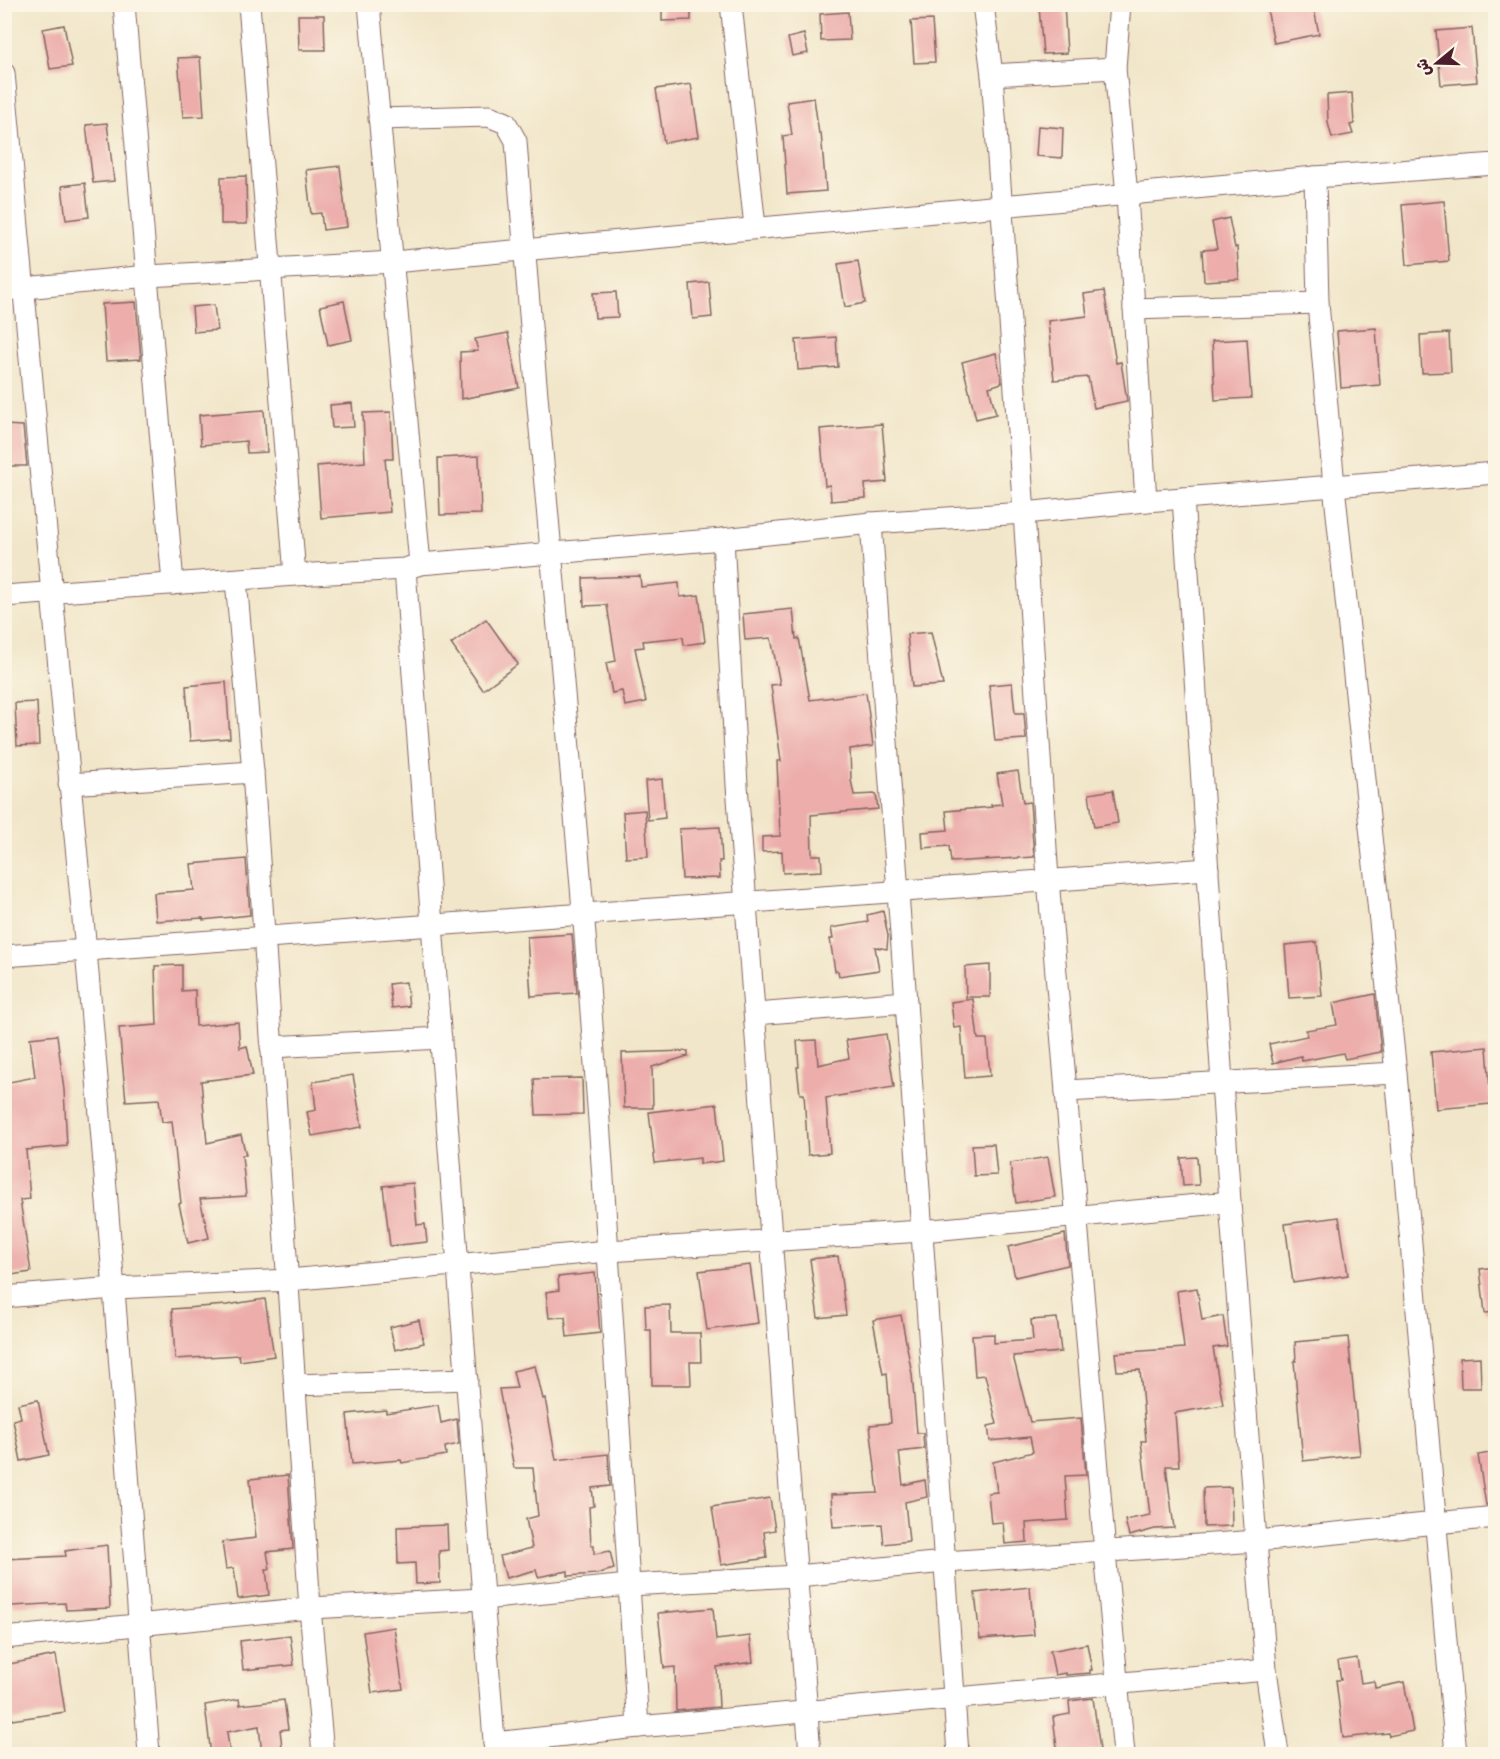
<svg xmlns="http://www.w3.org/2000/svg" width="1500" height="1759" font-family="'Balsamiq Sans','Playpen Sans Arabic',sans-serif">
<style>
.building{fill:#ecadab}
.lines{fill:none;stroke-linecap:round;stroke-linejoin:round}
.minor-casing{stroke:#846562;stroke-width:23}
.minor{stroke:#fff;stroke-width:21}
</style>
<rect width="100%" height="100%" fill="#fcf5e5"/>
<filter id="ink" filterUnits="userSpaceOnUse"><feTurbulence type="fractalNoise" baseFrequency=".0167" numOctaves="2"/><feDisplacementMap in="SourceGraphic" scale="12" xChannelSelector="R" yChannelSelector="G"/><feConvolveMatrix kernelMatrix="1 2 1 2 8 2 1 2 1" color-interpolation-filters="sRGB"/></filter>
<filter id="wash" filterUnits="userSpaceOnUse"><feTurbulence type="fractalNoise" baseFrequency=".008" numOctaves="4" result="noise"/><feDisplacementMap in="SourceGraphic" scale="24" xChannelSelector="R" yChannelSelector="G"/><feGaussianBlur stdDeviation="1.35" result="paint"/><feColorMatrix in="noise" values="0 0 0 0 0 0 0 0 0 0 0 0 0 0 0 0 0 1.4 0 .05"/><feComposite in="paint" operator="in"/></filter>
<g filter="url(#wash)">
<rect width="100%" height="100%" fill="#f1e6c9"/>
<g id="blocks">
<g class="building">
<path d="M662,4h29v16l-29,1z"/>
<path d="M1064,4l3,49 -24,1 -4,-47z"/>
<path d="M1266,4h47l6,30 -45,9z"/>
<path d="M848,12l2,28 -29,1 -1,-27z"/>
<path d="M298,15h26l1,35h-26z"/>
<path d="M932,20l3,42 -21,1 -3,-42z"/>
<path d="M64,25l8,41 -22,3 -7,-40z"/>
<path d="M1472,28l5,54 -36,3 -5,-54z"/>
<path d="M804,34l4,19 -16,3 -4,-18z"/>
<path d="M200,57l4,59 -21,1 -5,-59z"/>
<path d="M691,84l8,53 -35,6 -8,-54z"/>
<path d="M1352,93l2,31 -4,1 3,9 -21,4 -4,-15 -1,-28z"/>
<path d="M814,98l5,36 2,-1 5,58 -39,3 -4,-58 9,-1 -5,-33z"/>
<path d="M107,123l7,58 -21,2 -7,-58z"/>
<path d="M1038,126l25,2 -1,30 -26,-2z"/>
<path d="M340,166l7,61 -24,3 -2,-17 -10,1 -5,-44z"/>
<path d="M246,176l1,48h-26v-47z"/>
<path d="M85,183l4,34 -23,3 -4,-34z"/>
<path d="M1444,201l5,60 -42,4 -5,-60z"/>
<path d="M1229,218l6,30 2,-1 2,32 -35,2 -2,-31 15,-1 -5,-27z"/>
<path d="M858,261l7,42 -20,4 -7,-43z"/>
<path d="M709,282l3,35 -19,2 -3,-35z"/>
<path d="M1104,291l12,72 5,-1 6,39 -33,7 -6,-31 -34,3 -6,-59 39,-5 -3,-22z"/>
<path d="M616,292l2,25 -23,1 -2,-25z"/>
<path d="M344,301l8,39 -24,5 -8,-39z"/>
<path d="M136,302l5,57 -35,2 -4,-57z"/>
<path d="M214,305l3,25 -23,2 -2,-25z"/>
<path d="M1376,328l4,57 -39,3 -4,-57z"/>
<path d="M508,333l11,55 -58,11 -1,-47 18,-1 -3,-12z"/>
<path d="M1449,333l2,39 -29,1 -2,-38z"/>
<path d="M836,337l2,30 -40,3 -2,-30z"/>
<path d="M1247,339l4,59 -36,2 -3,-59z"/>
<path d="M996,353l6,30 -13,4 7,27 -20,5 -14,-57z"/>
<path d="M352,403l2,24 -22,1 -2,-23z"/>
<path d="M264,410l3,42 -20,1 -1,-12 -45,4 -2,-30z"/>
<path d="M391,412l2,47h-8l5,53 -69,6 -4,-52 48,-4 -2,-49z"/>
<path d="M882,424l5,58 -22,2 1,14 -35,3 -1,-16 -5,1 -5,-57z"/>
<path d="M4,425l19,1 4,40h-23z"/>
<path d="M479,456l2,58 -41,1 -2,-57z"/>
<path d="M640,576l1,11 38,-4 1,14 19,-2 6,47 -21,3 -1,-8 -40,4 1,6 -9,1 11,54 -21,4 -3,-15 -10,2 -6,-30 10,-2 -9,-56 -23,1 -1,-28z"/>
<path d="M793,609l3,30 3,-1 11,62 56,-7 7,53 -23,3 1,31 3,15 22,-1 2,15 -67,6 1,40h9l1,16 -39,2 -1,-22 -20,1v-15l18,-1 -3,-75h4l-10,-76 9,-1 -9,-46 -26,2 -2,-26z"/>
<path d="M486,619l32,45 -35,26 -32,-46z"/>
<path d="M931,632l12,53 -31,2 -5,-53z"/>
<path d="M226,682l4,56 -40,3 -4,-55z"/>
<path d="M1012,683l3,30h9l2,26 -31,2 -6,-56z"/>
<path d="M37,702l2,43 -22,1 -2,-43z"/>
<path d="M1018,771l5,32 7,-1 4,55 -83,5 -2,-16 -26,2 -1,-16 26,-2 -2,-19 46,-4 -1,-2 11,-1 -5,-30z"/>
<path d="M662,779l3,39 -17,2 -3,-39z"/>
<path d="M1113,790l5,33 -24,4 -5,-33z"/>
<path d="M645,810l3,47 -22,1 -3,-46z"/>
<path d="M720,827l2,34h-3l1,17 -38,1 -3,-50z"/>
<path d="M246,859l4,56 -47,5v-2l-47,3 -2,-28 40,-3 -3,-26z"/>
<path d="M883,911l5,25 -1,13 -12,-2 4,23 -40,6 -1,-5h-3l-5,-32h3l-2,-11 37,-6 -1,-7z"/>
<path d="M572,934l5,59 -46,3 -4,-59z"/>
<path d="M1317,942l5,54 -33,2 -4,-53z"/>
<path d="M182,965v26l13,-1 1,36 42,-4 2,26 7,-2 6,29 -52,6 6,62 34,-8 5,20h-4l4,41 -46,3 9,39 -21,5 -9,-39 2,-1 -9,-82 -10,1 -3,-23 -33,2 -7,-73 38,-3 -2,-59z"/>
<path d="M990,965v32h-24l-1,-30z"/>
<path d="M406,982l3,24 -17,2 -3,-24z"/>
<path d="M1375,994l6,58 -36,7 -2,-6 -41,8 -1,-5 -28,7 -4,-19 38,-8 -1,-6 31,-5 -4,-22z"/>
<path d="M973,999l5,40h9l3,37 -25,2 -4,-51 -7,1 -3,-26z"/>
<path d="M886,1034l8,53 -68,11 4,55 -22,2 -4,-61h-4l-3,-27h2l-2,-26 19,-1 2,25 31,-7 -3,-18z"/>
<path d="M57,1035l7,55 3,56 -41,4 4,49 -10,1 11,72 -27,4v-166l4,-1 -4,-26 31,-6 -5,-39z"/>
<path d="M1487,1047l4,57 -55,5 -5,-57z"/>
<path d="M688,1051v5l-36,11 1,41h-29l-2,-55z"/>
<path d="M353,1075l9,52 -50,9 -5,-24 9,-2 -3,-28z"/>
<path d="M582,1078l1,36 -47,1 -2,-36z"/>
<path d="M717,1104l6,57 -23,3v-6l-45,5 -6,-51z"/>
<path d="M994,1144l3,31 -23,1 -2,-31z"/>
<path d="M1048,1157l7,40 -39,6 -6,-40z"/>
<path d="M1197,1157l2,28 -16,1 -2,-28z"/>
<path d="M413,1183l4,42 8,-1 2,18 -37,4 -7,-60z"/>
<path d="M1339,1217l9,58 -55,8 -8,-59z"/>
<path d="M1065,1234l3,31 -53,12 -7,-30z"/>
<path d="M838,1256l8,59 -28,3 -8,-59z"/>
<path d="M750,1265l8,58 -51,7 -8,-59z"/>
<path d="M1496,1267v45l-11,1 -5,-44z"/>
<path d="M595,1273l5,60 -33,4 -2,-20 -16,1 -3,-26 13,-2 -1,-13z"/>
<path d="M1197,1288l5,32 21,-4 4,30 -14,2 10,57 -48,8 4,53h-13l8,62 -19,1 -26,7 -4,-16 25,-5 -9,-74h5l-6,-71 -23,1 -2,-18 69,-5 -7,-57z"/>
<path d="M265,1299l9,57 -34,5 -1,-6 -64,4 -3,-50 55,-4z"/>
<path d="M670,1305l1,28h29l1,29h-11l1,23h-39l-1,-55h-5l-1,-24z"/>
<path d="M901,1315l11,59 5,59h6l1,16 -25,3 4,33 22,-5 2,17 -22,5 4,39 -25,3 -2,-20 -49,3 -2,-32 47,-2 -8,-68 21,-2 -4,-50 -4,1 -10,-54z"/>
<path d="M1057,1318l4,34 -48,4 17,66 51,-4 5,57 -21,1 3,44 -42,3 1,19 -22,2 -2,-22 -12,1 -3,-30 9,-1 -4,-30 40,-10 -3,-15 -40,4 -2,-15 9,-2 -12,-49 -10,1 -3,-41 22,-1v9l39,-3 -2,-20z"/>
<path d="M419,1320l5,23 -29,7 -5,-23z"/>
<path d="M1348,1337l12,118 -57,6 -9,-100h2l-1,-19z"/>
<path d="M1480,1357l1,31h-20l-1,-30z"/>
<path d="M535,1366l8,33 2,-1 11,62 52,-6 2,32 -18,2 2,18 -5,1 2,38h3v9l16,-3 4,18 -18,5 -28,2v-5l-30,6 -2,-7 -30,8 -6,-22 32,-8 -6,-29 12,-3 -5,-48h-19l-15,-79 18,-1 -4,-17z"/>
<path d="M38,1400l11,55 -28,6 -8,-41 8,-2 -3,-14z"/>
<path d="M438,1405l3,18 16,-4 2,25 -14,3 1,8 -44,8 -1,-3 -49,4 -5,-50 39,-4v3z"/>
<path d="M1496,1452v52l-10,1 -8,-50z"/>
<path d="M288,1475l5,74 -26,3 3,17h-4l3,26 -31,4 -4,-31 -8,1 -4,-27 34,-4 -6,-59z"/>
<path d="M1231,1487l1,39 -28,1 -1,-39z"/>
<path d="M770,1498l5,32 -11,2 3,26 -46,7 -9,-58z"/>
<path d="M447,1525l1,25 -9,1 1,32 -24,1 -1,-21 -17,1 -1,-37z"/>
<path d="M107,1545l3,63 -44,2 -1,-7 -53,3 -1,-16h-7v-31l62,-3 -1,-5z"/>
<path d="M1030,1587l4,48 -54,4 -5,-46z"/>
<path d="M713,1608l3,32 34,-4 3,26 -36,5 2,40 -43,4 -1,-44 -11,1 -6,-55z"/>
<path d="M394,1627l9,62 -31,4 -9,-61z"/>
<path d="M290,1635l4,30 -51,5 -3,-29z"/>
<path d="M1087,1644l5,26h-2v3l-24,2v-2l-11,2 -5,-24z"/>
<path d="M56,1655l9,57 -53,8 -8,-55z"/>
<path d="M1357,1658l4,25 13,-2 1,7 29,-6 9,49 -24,5 -1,-3 -45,5 -7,-58h5l-3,-19z"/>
<path d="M1093,1698l7,52 -42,5 -5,-38 17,-3 -1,-13z"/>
<path d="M239,1699l1,6 44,-5 4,29 -8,1 3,25h-21l-3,-29 -32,6 3,23h-19l-6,-50z"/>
</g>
</g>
</g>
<g filter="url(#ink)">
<use href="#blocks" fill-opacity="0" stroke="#846562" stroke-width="1.5"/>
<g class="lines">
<defs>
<g id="minor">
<path d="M124,4l49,580"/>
<path d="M249,4l46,571"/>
<path d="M369,4l51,560"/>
<path d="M731,4l24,223"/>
<path d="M983,4l9,71 32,438 24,366 57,673 19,202"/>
<path d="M1120,4l-5,64 12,127 19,306"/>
<path d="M4,73c25,293 55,585 82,878 24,268 43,536 63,803"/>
<path d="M992,75l123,-7"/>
<path d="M379,119l110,-3 17,7 10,18c16,218 38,435 57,653 28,310 45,622 65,933"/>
<path d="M1315,177l3,126 16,183 62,587 60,681"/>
<path d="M4,290l144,-14 245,-14 922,-85 181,-13"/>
<path d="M1134,309l184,-6"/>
<path d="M1183,498l47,704 36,468 12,84"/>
<path d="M871,523l35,479 52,752"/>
<path d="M723,539l14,246 73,969"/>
<path d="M405,569l90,1185"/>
<path d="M236,580l17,192 57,836 13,146"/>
<path d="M4,596l291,-21 110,-6 15,-5 303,-25 148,-16 153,-10 122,-12 350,-28"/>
<path d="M69,784l184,-12"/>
<path d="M4,956l1204,-87"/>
<path d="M755,1014l151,-12"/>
<path d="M271,1047l170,-9"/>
<path d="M1066,1091l330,-18"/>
<path d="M4,1297l111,-9 174,-8 319,-29 314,-20 308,-29"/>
<path d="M296,1385l171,-6"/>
<path d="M4,1638l306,-30 173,-9 146,-14 168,-9 148,-14 312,-21 239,-24"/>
<path d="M494,1743l144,-16 628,-57"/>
</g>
</defs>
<use href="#minor" class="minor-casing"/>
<use href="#minor" class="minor"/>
</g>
</g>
<rect width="1500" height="1759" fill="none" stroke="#fcf5e5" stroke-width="24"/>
<g transform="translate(1437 63) rotate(251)" stroke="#fcf5e5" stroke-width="4.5" paint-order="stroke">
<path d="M0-4.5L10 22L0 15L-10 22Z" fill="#4a1f2b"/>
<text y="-9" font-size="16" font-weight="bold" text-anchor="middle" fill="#4a1f2b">ش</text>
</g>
</svg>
